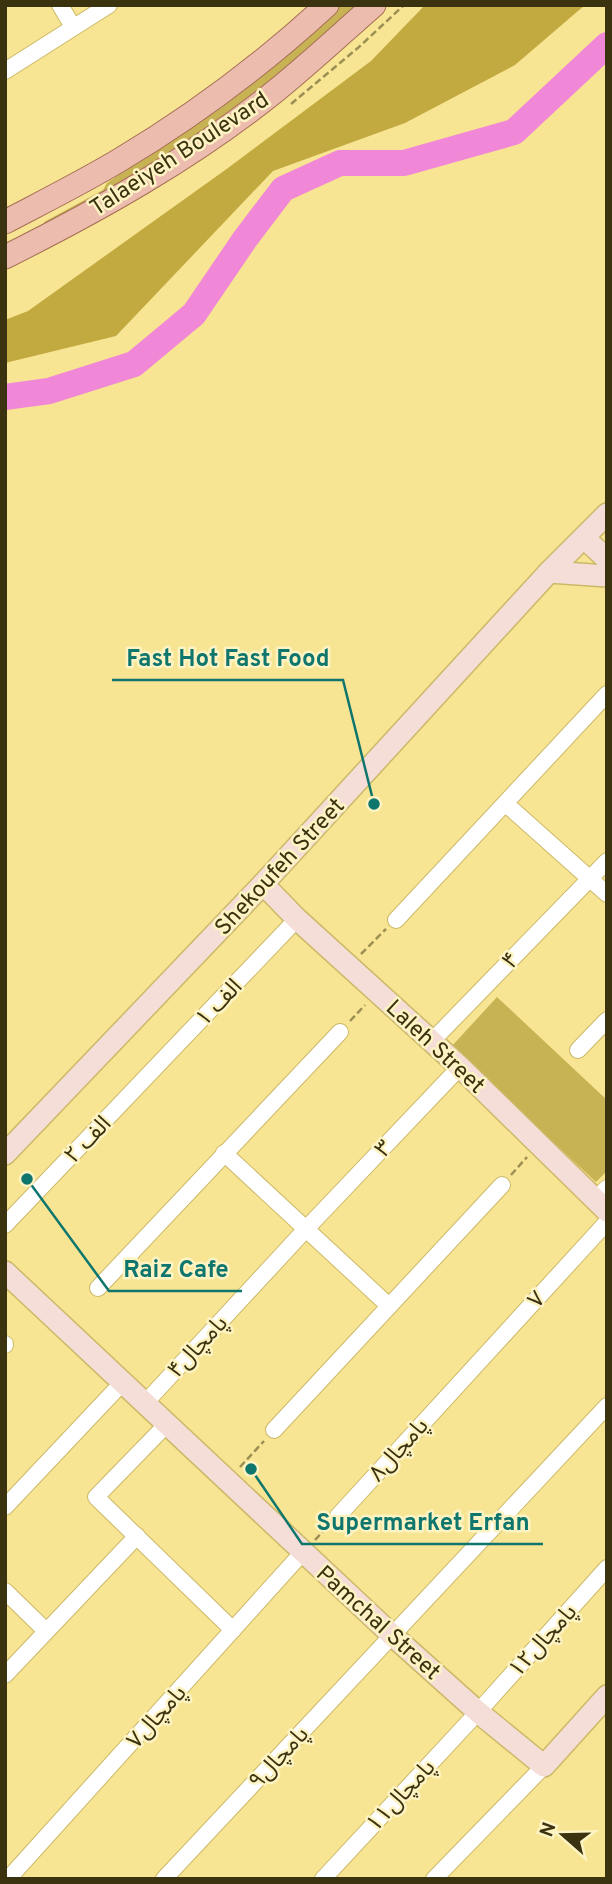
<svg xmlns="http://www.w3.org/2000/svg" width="612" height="1884" font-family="Overpass,'Noto Sans Arabic',sans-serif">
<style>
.green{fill:#c8b354}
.forest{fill:#c2aa40}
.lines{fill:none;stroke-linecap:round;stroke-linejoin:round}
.river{stroke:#f087d7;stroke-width:26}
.street-casing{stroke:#ccb968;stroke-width:18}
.secondary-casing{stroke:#ccb968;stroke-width:24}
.primary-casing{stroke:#a66f54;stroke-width:25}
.path{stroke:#9c8f53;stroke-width:2.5;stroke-dasharray:7 3.5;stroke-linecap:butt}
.street{stroke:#fff;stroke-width:16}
.secondary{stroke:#f5ded7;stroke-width:21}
.primary{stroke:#ecbcaf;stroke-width:23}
.labels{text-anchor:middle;stroke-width:5;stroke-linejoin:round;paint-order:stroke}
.street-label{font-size:23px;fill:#3b3310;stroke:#fef3c3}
.leader{fill:none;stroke:#0f766e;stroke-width:2.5}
.callout-dot{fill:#0f766e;stroke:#fef3c3;stroke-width:2.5}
.callout-label{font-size:24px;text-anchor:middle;font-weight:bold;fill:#0f766e;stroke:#fef3c3;stroke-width:5;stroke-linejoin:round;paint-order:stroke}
</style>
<rect width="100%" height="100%" fill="#f8e593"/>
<g class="green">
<path d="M340,5h22l-106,91 -48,35 -161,96 -3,-5 59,-32 4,-7 178,-128z"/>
<path d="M497,997l110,103v71l-11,11 -145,-135z"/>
</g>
<path class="forest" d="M425,5h160l-70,60 -110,58 -132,48 -157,165 -111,27v-43l23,-9 200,-143 143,-107z"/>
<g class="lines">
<path class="river" d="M5,397l44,-6 85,-27 60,-50 51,-75 38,-50 57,-26h64l110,-31 93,-87"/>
<defs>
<g id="street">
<path d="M60,5l13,22"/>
<path d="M5,71l104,-66"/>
<path d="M506,804l101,90"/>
<path d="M396,920l211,-226"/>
<path d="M431,1042l176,-181"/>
<path d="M578,1050l29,-30"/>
<path d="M224,1153l165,153"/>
<path d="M596,1199l11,-11"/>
<path d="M5,1225l292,-306"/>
<path d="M98,1288l242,-256"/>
<path d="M5,1345v-1"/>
<path d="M146,1402l160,-173 154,-162"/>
<path d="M168,1423l-72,74 137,133"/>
<path d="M274,1430l228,-245"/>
<path d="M5,1507l119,-126"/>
<path d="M338,1516l269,-294"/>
<path d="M5,1591l41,40"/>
<path d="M5,1675l132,-139"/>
<path d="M8,1879l295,-327"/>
<path d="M164,1879l443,-473"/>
<path d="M323,1879l155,-167 129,-144"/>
<path d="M434,1879l110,-113"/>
</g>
<g id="secondary">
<path d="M584,538l23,21"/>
<path d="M549,572l58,4"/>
<path d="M263,884l34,35 163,148 147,144"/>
<path d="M5,1154l258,-270 286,-312 58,-58"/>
<path d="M5,1272l387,363 86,77 66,54 63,-70"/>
</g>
<g id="primary">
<path d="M5,222c38,-20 76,-39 113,-61 74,-44 145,-97 209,-156"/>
<path d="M5,257c94,-47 187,-99 268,-164 35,-28 68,-59 101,-88"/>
</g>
</defs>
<use href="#street" class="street-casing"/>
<use href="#secondary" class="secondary-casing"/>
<use href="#primary" class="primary-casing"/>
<g class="path">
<path d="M291,104l68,-57 45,-42"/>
<path d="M361,954l25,-25"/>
<path d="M350,1021l15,-16"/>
<path d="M511,1175l16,-18"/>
<path d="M240,1467l24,-26"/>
<path d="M315,1540l12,-13"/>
</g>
<use href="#street" class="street"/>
<use href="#secondary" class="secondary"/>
<use href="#primary" class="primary"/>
</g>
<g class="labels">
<g class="street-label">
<text transform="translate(179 153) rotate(-33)" y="8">Talaeiyeh Boulevard</text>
<text transform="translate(279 866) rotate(-47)" y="8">Shekoufeh Street</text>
<text transform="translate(510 960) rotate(-46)" y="8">۴</text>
<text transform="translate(218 1002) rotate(-46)" y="8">۱ الف</text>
<text transform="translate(436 1046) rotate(43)" y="8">Laleh Street</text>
<text transform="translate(87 1139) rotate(-46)" y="8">۲ الف</text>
<text transform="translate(383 1148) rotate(-46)" y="8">۳</text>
<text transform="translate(536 1299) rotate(-48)" y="8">۷</text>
<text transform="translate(197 1346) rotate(-47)" y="8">پامچال۴</text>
<text transform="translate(398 1449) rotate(-48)" y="8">پامچال۸</text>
<text transform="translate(379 1622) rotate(42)" y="8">Pamchal Street</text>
<text transform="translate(542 1640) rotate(-48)" y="8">پامچال۱۲</text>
<text transform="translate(156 1716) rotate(-48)" y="8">پامچال۷</text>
<text transform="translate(278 1757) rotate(-47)" y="8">پامچال۹</text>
<text transform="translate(400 1795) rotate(-47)" y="8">پامچال۱۱</text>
</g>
</g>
<path class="leader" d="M374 804L343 680H112M27 1179L109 1291H242M251 1469L302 1544H543"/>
<g class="callout-dot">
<circle cx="374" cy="804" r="7"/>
<circle cx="27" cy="1179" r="7"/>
<circle cx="251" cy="1469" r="7"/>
</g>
<g class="callout-label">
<text x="228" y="666">Fast Hot Fast Food</text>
<text x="176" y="1277">Raiz Cafe</text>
<text x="423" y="1530">Supermarket Erfan</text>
</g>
<rect width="612" height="1884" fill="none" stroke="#3b3310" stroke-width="14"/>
<g transform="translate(563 1835) rotate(290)" stroke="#fef3c3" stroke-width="5" paint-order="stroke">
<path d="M0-5L12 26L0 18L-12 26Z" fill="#3b3310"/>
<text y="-10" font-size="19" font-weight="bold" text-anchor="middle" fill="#3b3310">N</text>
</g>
</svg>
